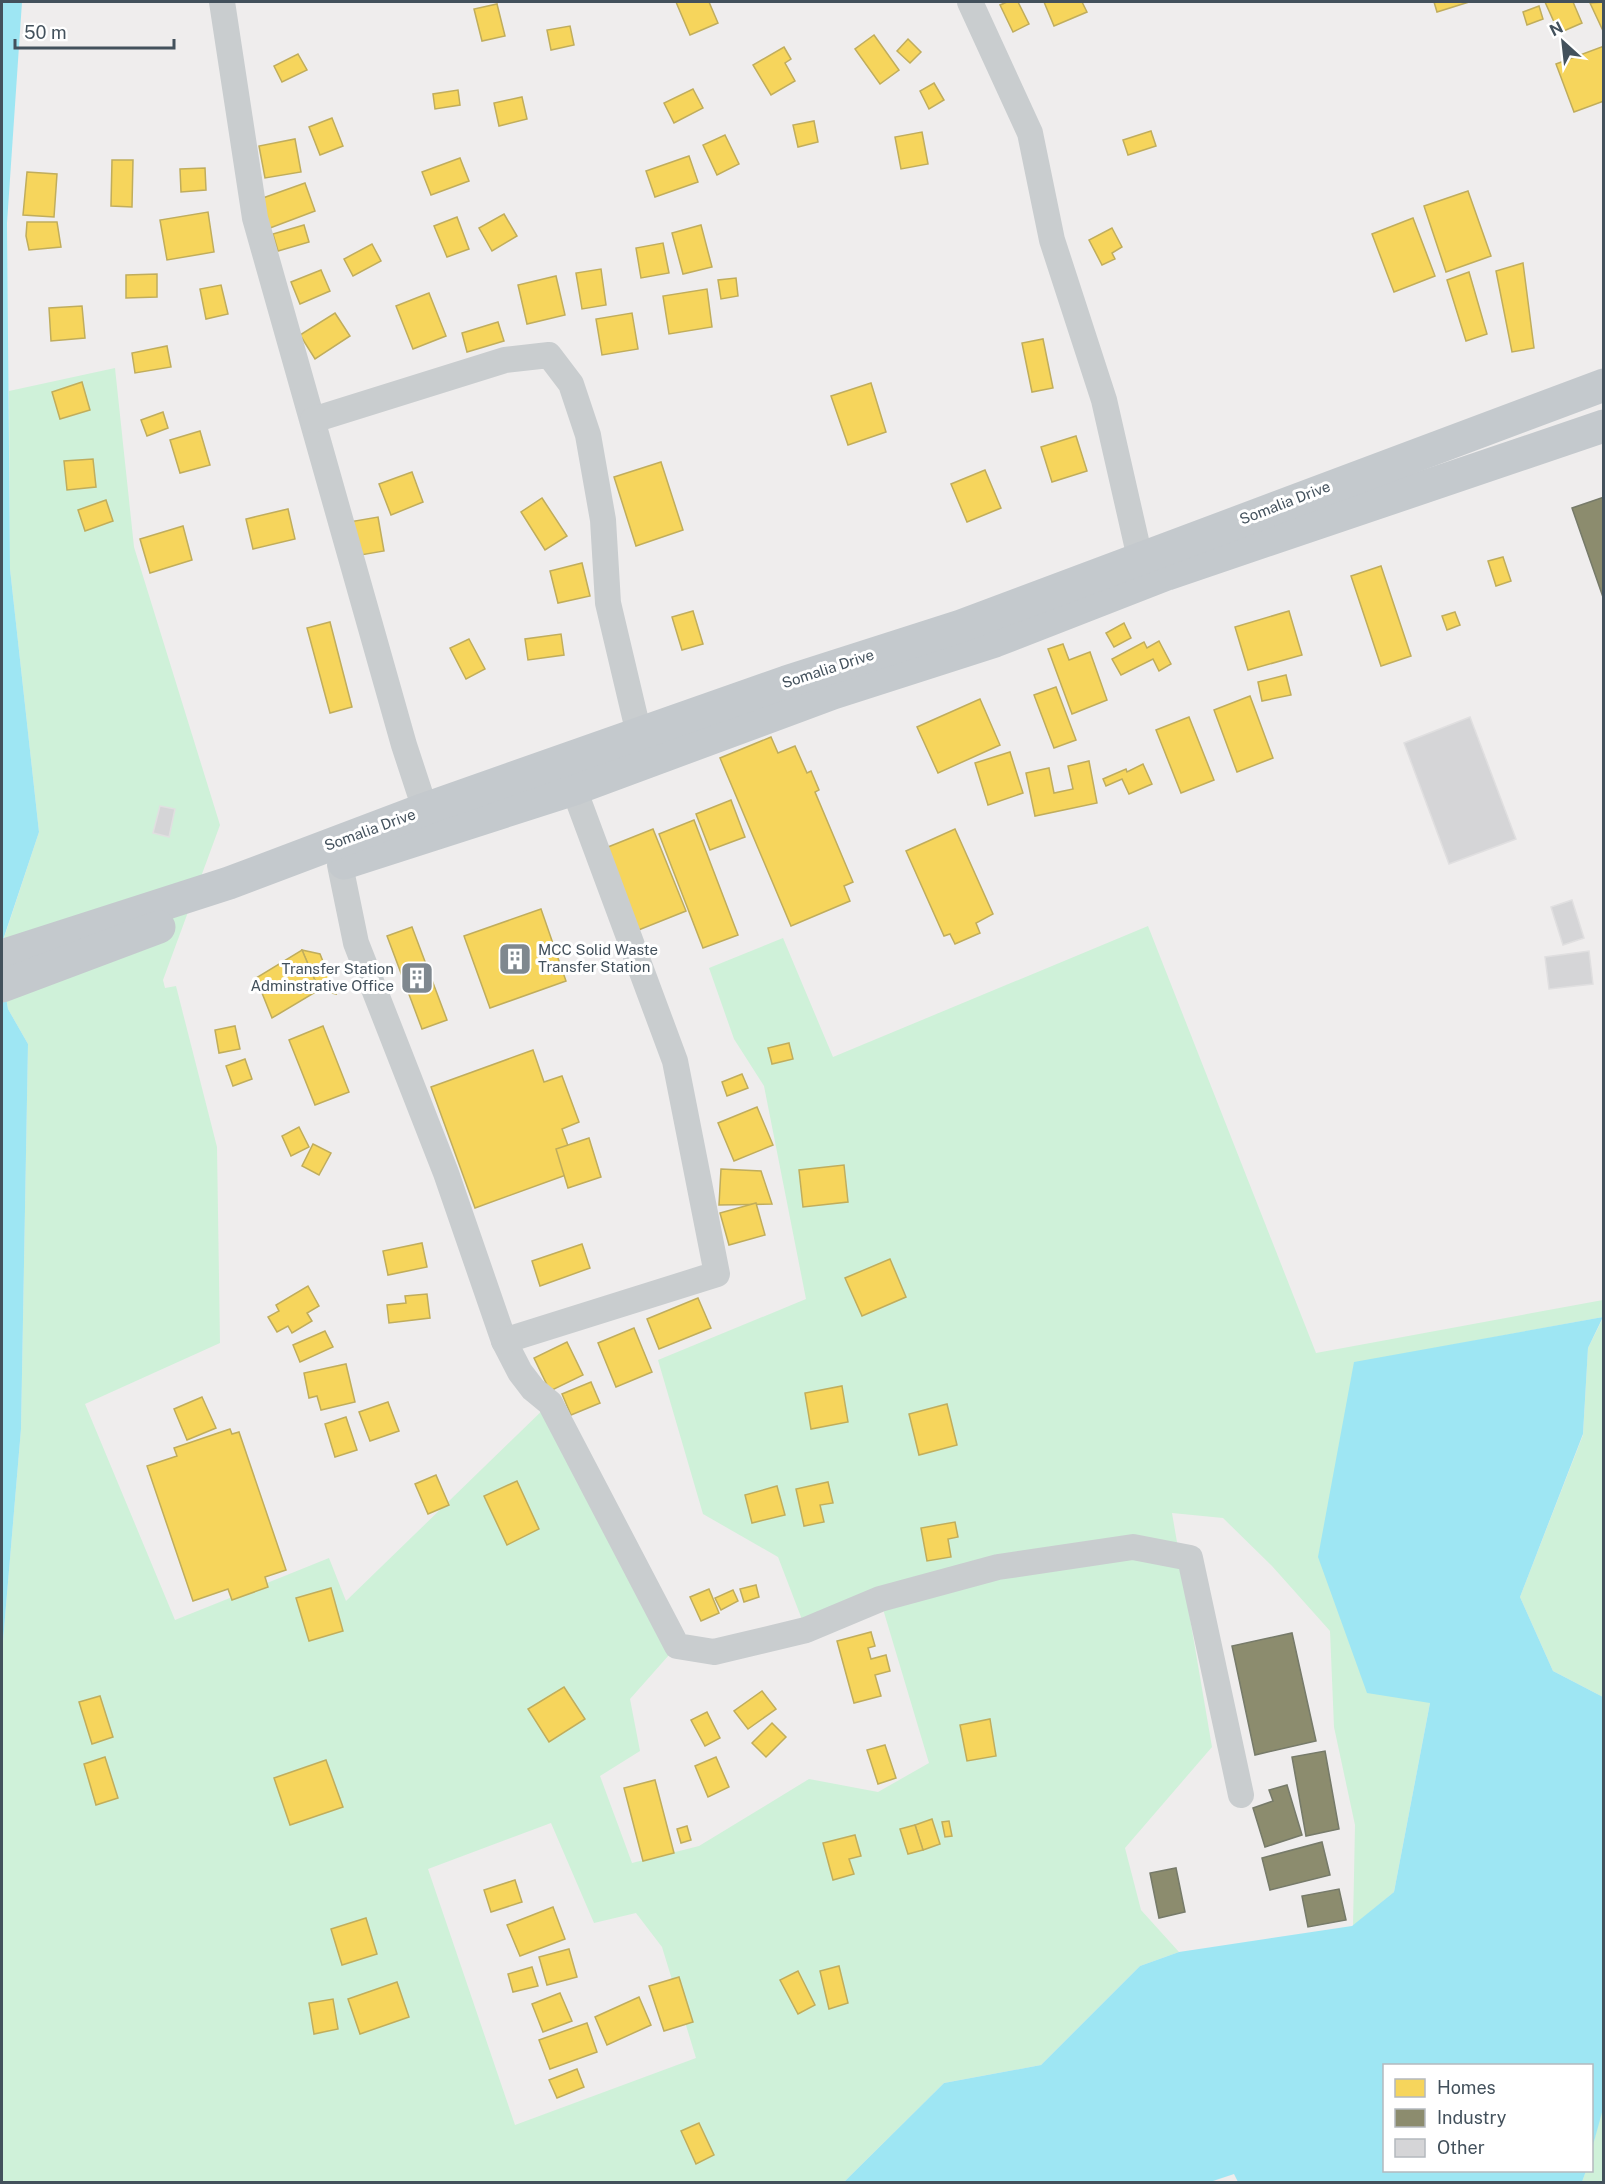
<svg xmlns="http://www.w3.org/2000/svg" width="1605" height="2184" font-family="'Public Sans',sans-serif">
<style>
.green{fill:#cff1d9;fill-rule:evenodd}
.water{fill:#9ee6f3}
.homes{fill:#f6d55c;stroke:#c0ad5c;stroke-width:1.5}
.industry{fill:#8c8c6e;stroke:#767a69;stroke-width:1.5}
.building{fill:#d5d5d7;stroke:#e0dfe0;stroke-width:1.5}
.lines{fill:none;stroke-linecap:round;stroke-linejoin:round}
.minor{stroke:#c9cdcf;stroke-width:26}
.primary{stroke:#c4c9cd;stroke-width:33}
.labels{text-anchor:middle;stroke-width:6;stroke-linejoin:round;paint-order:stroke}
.street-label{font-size:15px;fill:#43515c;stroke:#fff}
.poi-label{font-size:15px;fill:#43515c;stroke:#fff;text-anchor:start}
</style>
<rect width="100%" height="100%" fill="#efeded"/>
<g class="green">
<path d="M115,368l19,179 86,278 -57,155 2,8 11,-2 41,161 3,196 -135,61 90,216 154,-62 17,43 204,-198 127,243 -47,53 10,52 -40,25 32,87 67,-17 110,-67 69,13 51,-29 -49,-164 -74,31 -28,-73 -75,-43 -45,-154 148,-61 -42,-213 -30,-47 -25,-71 74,-30 50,119 315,-131 168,427 287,-53v17l-249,46 76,340 -36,189 -41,34 2,-101 -21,-98 -4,-96 -58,-65 -49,-48 -51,-5 40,234 -87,101 16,62 38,42 -39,14 -99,99 -97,18 -100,99h-842v-529l19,-224 7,-385 -20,-35 -6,-36v-29l37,-112 -29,-263 -1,-178zM551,1823l43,100 42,-10 26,34 34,111 -181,67 -87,-256z"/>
<path d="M1603,1318v379l-50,-26 -33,-74 63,-162 5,-87z"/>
<path d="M1603,2105v77h-21l4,-11 6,-1v-21z"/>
</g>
<g class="water">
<path d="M2,2h20l-15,221 3,346 29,263 -37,111z"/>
<path d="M2,973l6,36 20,35 -7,385 -19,224z"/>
<path d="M1603,1317l-15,31 -5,86 -63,163 33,74 50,26 1,408 -12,44v-83h-208v104l202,1 -4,11h-344l-4,-8 -24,8h-366l100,-99 97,-18 99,-99 39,-14 173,-26 42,-34 36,-189 -63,-10 -49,-136 36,-195z"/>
</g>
<g class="homes">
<path d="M676,2h33l9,21 -28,12z"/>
<path d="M1007,2h11l11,22 -16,8 -13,-27z"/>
<path d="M1044,2h38l5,10 -33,14z"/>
<path d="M1434,2h35l-32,10z"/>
<path d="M1545,2h28l9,21 -23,10z"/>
<path d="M1604,2v31l-14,-30z"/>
<path d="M497,4l8,32 -23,5 -8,-32z"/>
<path d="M1539,6l4,13 -16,6 -4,-13z"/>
<path d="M570,26l4,19 -23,5 -4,-20z"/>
<path d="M874,35l25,35 -19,14 -25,-35z"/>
<path d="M908,39l13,13 -11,11 -13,-12z"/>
<path d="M1604,46v55l-30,11 -18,-48z"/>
<path d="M784,47l7,12 -6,4 10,18 -24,14 -18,-30z"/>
<path d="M298,54l9,16 -25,12 -8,-16z"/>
<path d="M934,83l10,17 -15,9 -9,-18z"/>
<path d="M693,89l10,19 -29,15 -10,-20z"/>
<path d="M458,90l2,15 -25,4 -2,-15z"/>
<path d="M522,97l5,22 -28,7 -5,-23z"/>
<path d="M332,118l11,28 -23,9 -11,-28z"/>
<path d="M814,121l4,21 -20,5 -5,-22z"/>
<path d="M1151,131l5,15 -28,9 -5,-15z"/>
<path d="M922,132l6,32 -27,5 -6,-32z"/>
<path d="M725,135l14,29 -22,11 -14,-30z"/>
<path d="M295,139l6,33 -36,6 -6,-32z"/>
<path d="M689,156l9,26 -43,15 -9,-26z"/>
<path d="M460,158l9,23 -38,14 -9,-23z"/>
<path d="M112,160h21l-1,47 -21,-1z"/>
<path d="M205,168l1,22 -25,2 -1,-23z"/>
<path d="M27,172l30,2 -3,43 -31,-2z"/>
<path d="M305,183l10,28 -45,17 -10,-29z"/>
<path d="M1468,191l23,65 -45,16 -22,-66z"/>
<path d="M208,212l6,40 -47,8 -7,-40z"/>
<path d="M504,214l13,22 -25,15 -13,-23z"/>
<path d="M457,217l12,32 -22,8 -13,-31z"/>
<path d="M1413,218l22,58 -41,16 -22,-58z"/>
<path d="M27,222h30l4,25 -32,3 -3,-14z"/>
<path d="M304,225l5,17 -31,9 -5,-17z"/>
<path d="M701,225l11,42 -29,7 -11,-41z"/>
<path d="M1112,228l10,19 -10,6 3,6 -13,6 -13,-25z"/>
<path d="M663,243l6,30 -28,5 -5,-30z"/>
<path d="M372,244l9,17 -28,15 -9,-17z"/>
<path d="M1523,263l11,85 -22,4 -16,-81z"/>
<path d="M601,269l5,36 -24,4 -6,-36z"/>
<path d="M321,270l9,21 -30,13 -9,-22z"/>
<path d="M1469,272l18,62 -21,7 -19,-61z"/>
<path d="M157,274v23l-31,1v-23z"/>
<path d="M556,276l9,39 -38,9 -9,-39z"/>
<path d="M736,278l2,18 -17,3 -3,-19z"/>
<path d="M221,285l7,29 -22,5 -6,-30z"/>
<path d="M707,289l5,38 -43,7 -6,-38z"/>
<path d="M429,293l17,43 -33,13 -17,-43z"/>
<path d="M82,306l3,32 -34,3 -2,-33z"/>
<path d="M335,313l15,23 -35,23 -15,-24z"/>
<path d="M632,313l6,36 -36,6 -6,-36z"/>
<path d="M498,322l6,19 -37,11 -5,-19z"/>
<path d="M1043,339l10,49 -21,4 -10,-49z"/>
<path d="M167,346l4,21 -36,6 -3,-20z"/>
<path d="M82,382l8,28 -30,9 -8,-27z"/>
<path d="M871,383l15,49 -38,13 -17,-49z"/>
<path d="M163,412l5,16 -21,8 -6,-16z"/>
<path d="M200,431l10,34 -30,8 -10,-33z"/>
<path d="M1076,436l11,35 -35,11 -11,-35z"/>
<path d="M93,459l3,28 -29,3 -3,-29z"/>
<path d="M661,462l22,68 -47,16 -22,-69z"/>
<path d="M985,470l16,38 -34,14 -16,-38z"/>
<path d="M412,472l11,30 -32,13 -12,-31z"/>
<path d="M542,498l25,38 -22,14 -24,-38z"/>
<path d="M106,500l7,21 -28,10 -7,-21z"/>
<path d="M288,509l7,30 -42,10 -7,-30z"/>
<path d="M378,517l6,34 -29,5 -6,-34z"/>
<path d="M183,526l9,34 -42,13 -10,-34z"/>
<path d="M1503,557l8,24 -15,5 -8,-25z"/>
<path d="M582,563l8,33 -32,7 -8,-32z"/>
<path d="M1381,566l30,90 -30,10 -30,-90z"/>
<path d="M693,611l10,33 -21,6 -10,-33z"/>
<path d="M1289,611l13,44 -54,15 -13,-43z"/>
<path d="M1455,612l5,13 -13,5 -5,-14z"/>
<path d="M330,622l22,85 -22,6 -23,-85z"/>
<path d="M1124,623l7,15 -17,9 -8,-14z"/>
<path d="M561,634l3,21 -36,5 -3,-21z"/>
<path d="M469,639l16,30 -19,10 -16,-31z"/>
<path d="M1159,641l12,23 -12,7 -6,-12 -32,16 -9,-16 32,-17 3,6z"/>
<path d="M1063,644l6,16 21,-8 17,48 -35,14 -24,-65z"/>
<path d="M1286,675l5,20 -29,6 -4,-19z"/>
<path d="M1056,687l20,53 -22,8 -20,-53z"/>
<path d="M1250,696l23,62 -36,14 -23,-62z"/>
<path d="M980,699l20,46 -62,28 -21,-46z"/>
<path d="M1189,717l25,63 -33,13 -25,-63z"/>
<path d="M771,737l7,16 17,-7 12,27 4,-2 8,19 -4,2 38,90 -9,4 6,15 -59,25 -71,-168z"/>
<path d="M1010,752l13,41 -35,12 -13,-42z"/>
<path d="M1089,761l8,42 -62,13 -9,-43 23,-5 5,25 19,-4 -5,-23z"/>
<path d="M1143,764l9,20 -23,10 -7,-15 -16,7 -3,-7 23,-10 1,3z"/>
<path d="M731,800l14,37 -35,13 -14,-36z"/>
<path d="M694,820l44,115 -35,13 -44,-114z"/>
<path d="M653,829l33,82 -50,20 -33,-82z"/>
<path d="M955,829l38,85 -17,9 4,10 -25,11 -5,-10 -6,2 -38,-85z"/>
<path d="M541,909l25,72 -76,27 -26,-72z"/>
<path d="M412,927l35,93 -25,9 -35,-93z"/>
<path d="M302,950l18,4 16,40 -17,-4z"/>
<path d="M302,950l17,40 -47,28 -16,-40z"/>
<path d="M235,1026l5,23 -21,4 -4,-23z"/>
<path d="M323,1026l26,66 -34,13 -26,-65z"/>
<path d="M789,1043l4,16 -21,5 -4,-16z"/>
<path d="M533,1050l11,32 18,-6 17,46 -17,7 15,42 -102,37 -44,-121z"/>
<path d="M245,1059l7,20 -19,7 -7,-20z"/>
<path d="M742,1074l6,14 -21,8 -5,-14z"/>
<path d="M757,1107l16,38 -39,16 -16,-38z"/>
<path d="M299,1127l10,20 -18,9 -9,-20z"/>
<path d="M589,1138l12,39 -33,11 -12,-39z"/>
<path d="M313,1144l18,9 -12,22 -17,-9z"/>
<path d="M844,1165l4,37 -45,5 -4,-37z"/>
<path d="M721,1169l40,2 11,33 -53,1z"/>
<path d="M756,1203l9,32 -36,10 -9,-32z"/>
<path d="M422,1243l5,24 -39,8 -5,-24z"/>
<path d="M582,1244l8,24 -50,18 -8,-25z"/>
<path d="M890,1259l16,38 -44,19 -17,-38z"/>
<path d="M308,1286l11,20 -12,7 5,8 -20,12 -4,-7 -11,6 -9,-15 11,-6 -3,-6z"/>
<path d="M427,1294l3,24 -41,5 -2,-18 19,-2 -1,-7z"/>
<path d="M698,1298l13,30 -52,21 -12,-30z"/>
<path d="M634,1328l18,44 -36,15 -18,-44z"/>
<path d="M325,1331l8,16 -33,15 -7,-17z"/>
<path d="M567,1342l16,33 -33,16 -16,-33z"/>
<path d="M346,1364l9,38 -34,8 -4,-14 -8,2 -5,-25z"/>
<path d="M591,1382l9,21 -29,12 -9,-21z"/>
<path d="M842,1386l6,36 -37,7 -6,-36z"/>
<path d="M202,1397l14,31 -29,12 -13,-31z"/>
<path d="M388,1402l11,29 -29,10 -11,-29z"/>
<path d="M947,1404l10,41 -38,10 -10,-41z"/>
<path d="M346,1417l11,33 -22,7 -10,-33z"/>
<path d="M230,1429l2,5 7,-2 47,138 -21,7 3,10 -36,13 -4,-11 -35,12 -46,-135 30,-10 -3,-8z"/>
<path d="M436,1475l13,30 -21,9 -13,-30z"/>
<path d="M517,1481l22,48 -32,16 -23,-49z"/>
<path d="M828,1482l5,21 -13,2 4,17 -20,4 -8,-37z"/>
<path d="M777,1486l8,29 -33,8 -7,-28z"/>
<path d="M955,1522l3,15 -10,2 3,18 -24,4 -6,-33z"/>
<path d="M756,1585l3,12 -15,5 -4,-13z"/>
<path d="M331,1588l12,43 -34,10 -13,-43z"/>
<path d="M709,1589l10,24 -18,8 -11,-24z"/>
<path d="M733,1590l5,11 -17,9 -6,-12z"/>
<path d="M871,1632l4,14 -7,2 3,11 15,-4 4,16 -15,4 6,21 -27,7 -17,-62z"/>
<path d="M564,1687l21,32 -36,23 -21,-33z"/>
<path d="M762,1691l14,18 -28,20 -14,-18z"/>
<path d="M100,1696l13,41 -21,7 -13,-42z"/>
<path d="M707,1712l13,26 -15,8 -14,-26z"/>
<path d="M990,1719l6,37 -29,5 -7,-36z"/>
<path d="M772,1723l14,14 -20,20 -14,-14z"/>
<path d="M885,1745l11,33 -18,6 -11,-34z"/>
<path d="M105,1757l13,41 -22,7 -12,-41z"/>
<path d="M716,1757l13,30 -21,10 -13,-31z"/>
<path d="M326,1760l17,47 -53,18 -16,-47z"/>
<path d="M655,1780l19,73 -31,8 -19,-73z"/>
<path d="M932,1819l8,25 -17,6 -8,-25z"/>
<path d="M949,1821l3,15 -7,1 -3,-15z"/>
<path d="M915,1825l8,25 -15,4 -8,-25z"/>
<path d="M687,1826l4,14 -10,3 -4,-14z"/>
<path d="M855,1835l6,21 -12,3 5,15 -21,6 -10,-37z"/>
<path d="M515,1880l7,22 -31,10 -7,-22z"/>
<path d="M553,1907l12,32 -45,17 -13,-31z"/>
<path d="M366,1918l11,36 -35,11 -11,-36z"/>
<path d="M569,1949l8,28 -30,8 -8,-28z"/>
<path d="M839,1966l9,37 -19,6 -9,-38z"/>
<path d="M532,1967l6,19 -25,6 -5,-18z"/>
<path d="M798,1971l17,34 -17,9 -18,-34z"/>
<path d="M679,1977l14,45 -29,9 -15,-45z"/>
<path d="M397,1982l12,35 -49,17 -12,-35z"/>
<path d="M560,1993l12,28 -29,11 -11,-28z"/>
<path d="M639,1997l12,28 -44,20 -12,-28z"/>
<path d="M333,1999l5,30 -24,5 -5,-31z"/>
<path d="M587,2023l10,29 -47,17 -11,-29z"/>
<path d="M577,2069l7,18 -27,11 -8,-18z"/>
<path d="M699,2123l15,32 -18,9 -15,-33z"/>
</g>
<g class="industry">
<path d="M1604,497v103l-32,-92z"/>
<path d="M1292,1633l24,108 -61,14 -23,-109z"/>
<path d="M1325,1751l14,78 -33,7 -14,-79z"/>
<path d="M1287,1785l15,50 -37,12 -12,-39 20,-7 -4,-11z"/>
<path d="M1322,1842l8,33 -60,15 -8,-32z"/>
<path d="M1176,1868l9,44 -26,6 -9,-45z"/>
<path d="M1339,1889l7,31 -38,7 -6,-31z"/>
</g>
<g class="building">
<path d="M1470,717l46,122 -67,25 -45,-121z"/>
<path d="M160,806l15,3 -6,28 -16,-4z"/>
<path d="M1572,900l12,38 -21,7 -12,-38z"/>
<path d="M1589,951l4,33 -44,5 -4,-32z"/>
</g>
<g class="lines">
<g class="minor">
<path d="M222,2l33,216 149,527 21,64"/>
<path d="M970,2l60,131 22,107 52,160 36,158"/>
<path d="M313,420l192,-60 44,-5 22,29 17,51 15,85 5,83 31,131"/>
<path d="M340,865l16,78 90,230 58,168 16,31 13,17 17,14 127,243 37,6 92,-22 74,-31 118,-32 135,-20 57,11 51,237"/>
<path d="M504,1341l213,-67 -42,-213 -101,-272"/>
</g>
<g class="primary">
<path d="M344,863l230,-74 259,-96 162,-52 172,-67 437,-148"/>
<path d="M2,956l227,-73 196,-74 361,-127 175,-56 643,-241"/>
<path d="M2,986l157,-59"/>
</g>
</g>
<defs>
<symbol id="building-square" viewBox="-11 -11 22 22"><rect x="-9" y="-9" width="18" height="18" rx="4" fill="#7f888f" stroke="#fff"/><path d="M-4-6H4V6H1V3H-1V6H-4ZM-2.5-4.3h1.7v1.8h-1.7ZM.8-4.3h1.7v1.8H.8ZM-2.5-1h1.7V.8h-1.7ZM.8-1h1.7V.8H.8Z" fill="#fff"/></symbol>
</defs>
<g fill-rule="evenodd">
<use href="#building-square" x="496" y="940" width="38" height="38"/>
<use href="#building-square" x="398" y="959" width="38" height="38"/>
</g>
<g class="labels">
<g class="street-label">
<text transform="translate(1285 503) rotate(-21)" y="5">Somalia Drive</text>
<text transform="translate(828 669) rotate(-18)" y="5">Somalia Drive</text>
<text transform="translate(370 830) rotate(-20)" y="5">Somalia Drive</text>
</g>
<g class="poi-label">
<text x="538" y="955">MCC Solid Waste<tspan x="538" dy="17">Transfer Station</tspan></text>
<text x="394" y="974" text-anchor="end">Transfer Station<tspan x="394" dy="17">Adminstrative Office</tspan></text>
</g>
</g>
<rect width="1605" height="2184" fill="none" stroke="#43515c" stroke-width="6"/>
<rect x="1383" y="2064" width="210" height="108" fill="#ffffff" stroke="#b4b9be" stroke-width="1.5"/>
<rect x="1395" y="2079" width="30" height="18" fill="#f6d55c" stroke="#b4b9be" stroke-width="1.5"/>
<text x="1437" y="2094" font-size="18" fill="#43515c">Homes</text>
<rect x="1395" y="2109" width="30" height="18" fill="#8c8c6e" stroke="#b4b9be" stroke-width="1.5"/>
<text x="1437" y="2124" font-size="18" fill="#43515c">Industry</text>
<rect x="1395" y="2139" width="30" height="18" fill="#d5d5d7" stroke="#b4b9be" stroke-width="1.5"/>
<text x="1437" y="2154" font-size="18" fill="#43515c">Other</text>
<g transform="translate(1563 42) rotate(333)" stroke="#ffffff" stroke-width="4.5" paint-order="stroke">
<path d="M0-4.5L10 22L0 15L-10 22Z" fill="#43515c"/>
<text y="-9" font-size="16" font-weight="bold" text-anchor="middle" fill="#43515c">N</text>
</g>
<path d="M15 39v9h159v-9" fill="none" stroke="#43515c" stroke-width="3"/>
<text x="24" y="39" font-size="18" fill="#43515c" stroke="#ffffff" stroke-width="4.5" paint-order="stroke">50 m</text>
</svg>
